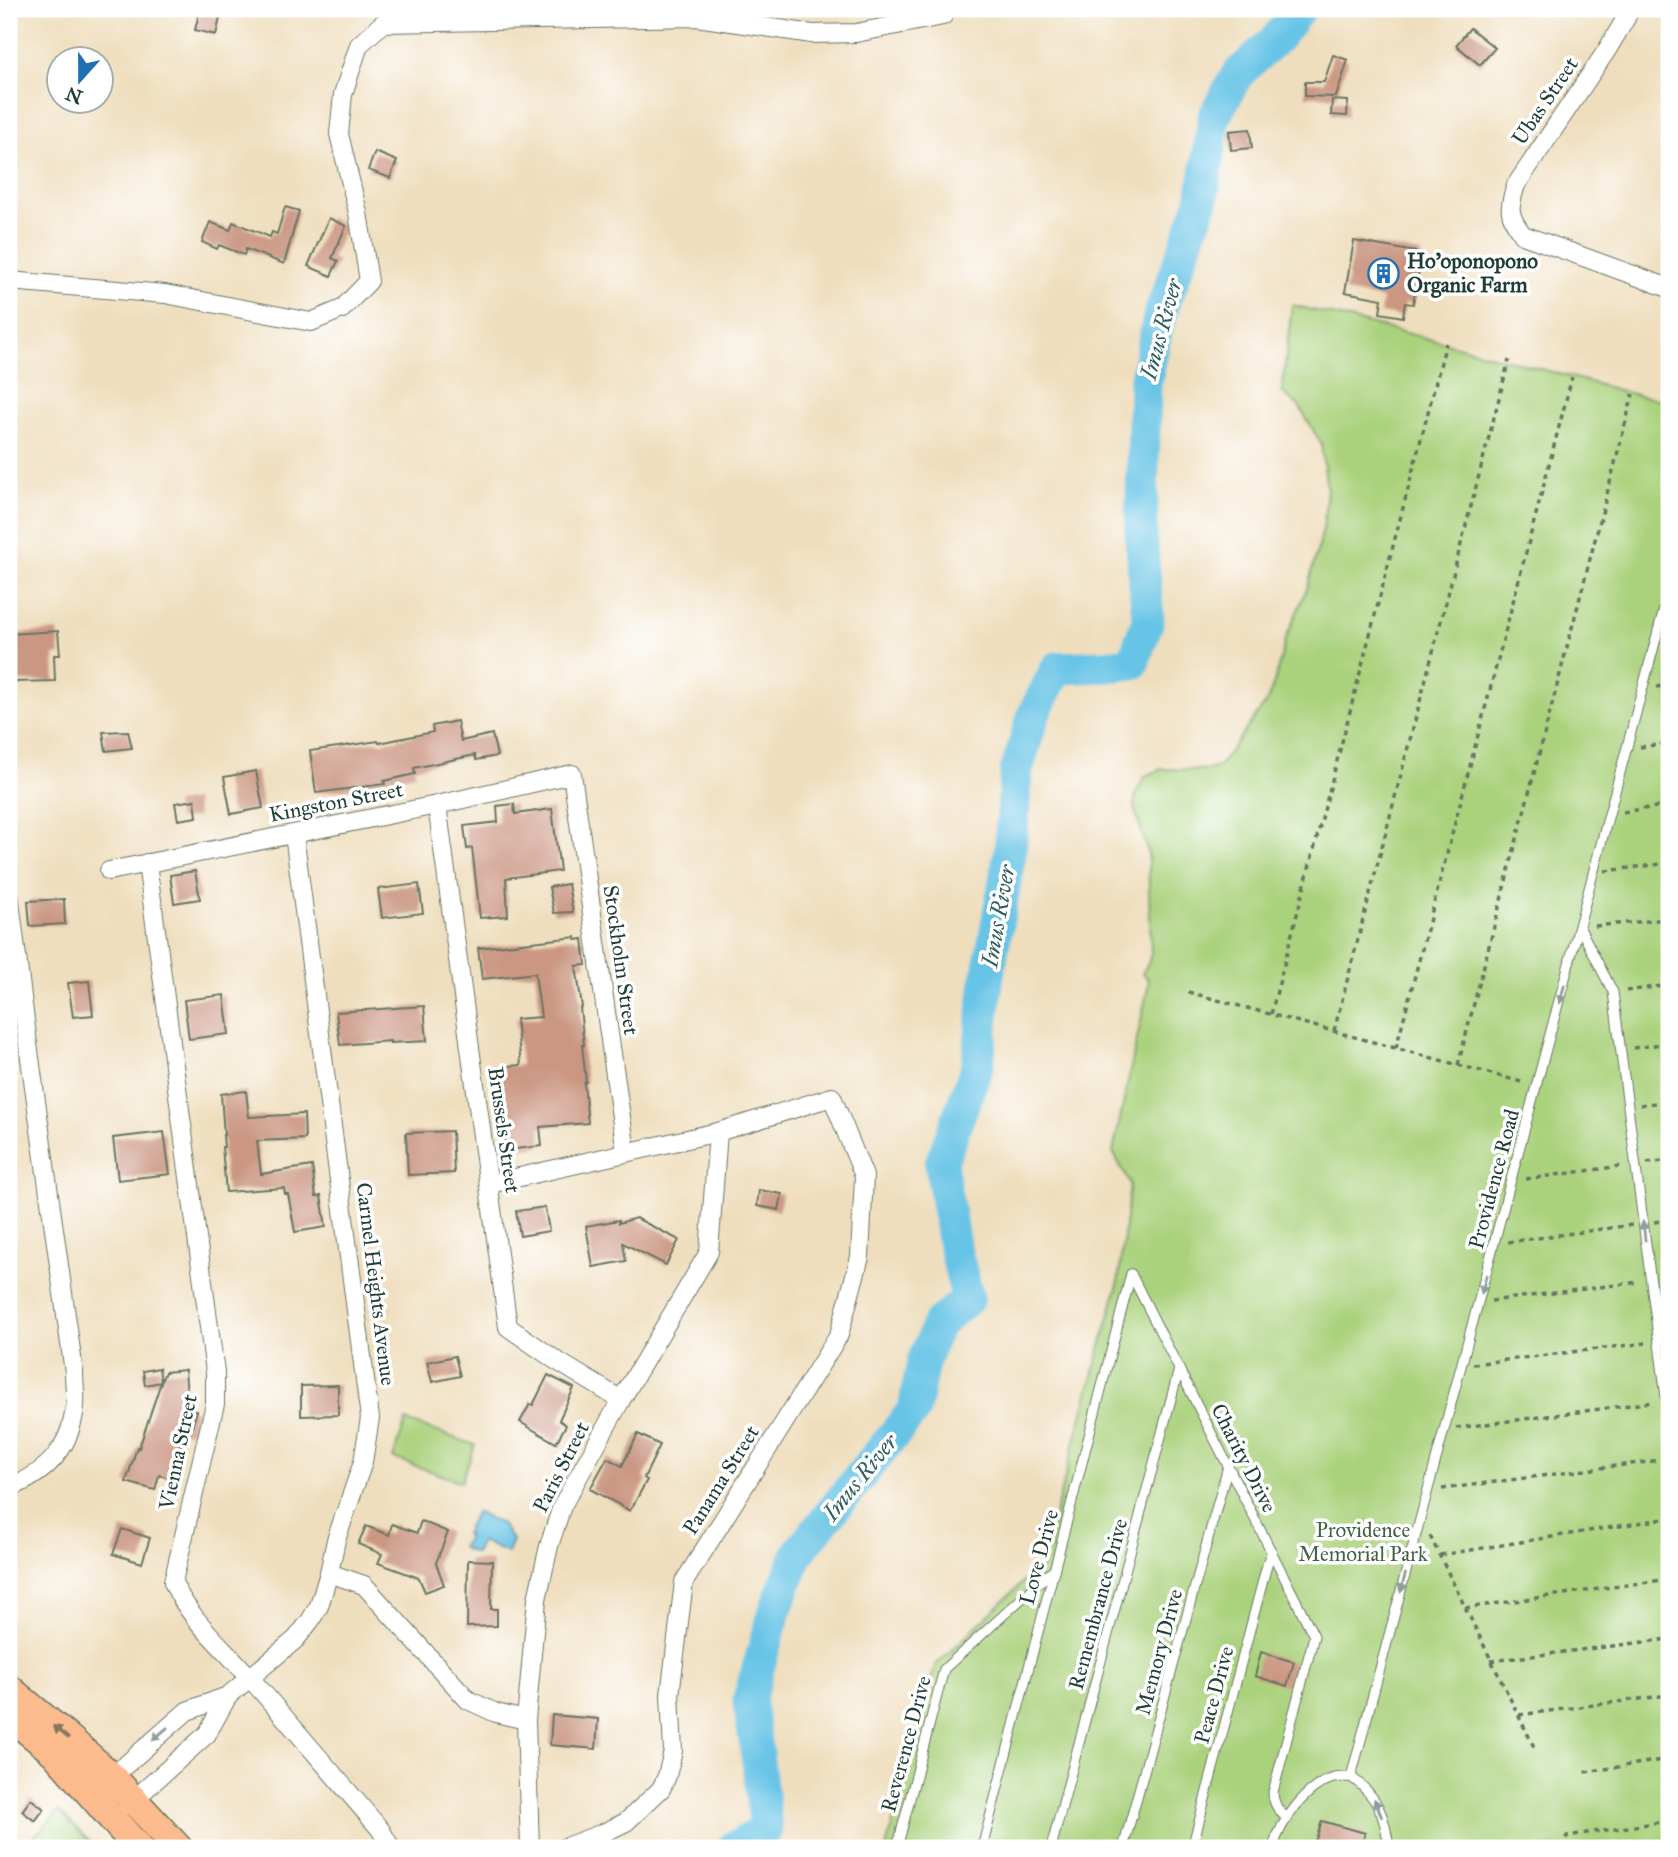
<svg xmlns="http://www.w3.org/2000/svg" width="1678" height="1857" font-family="'IM FELL Great Primer',serif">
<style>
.green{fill:#aad27d;stroke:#648858;stroke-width:2}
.water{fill:#68c4e6;stroke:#44808d;stroke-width:2}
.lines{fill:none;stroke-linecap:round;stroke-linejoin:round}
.river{stroke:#68c4e6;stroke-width:33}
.building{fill:#cb9783}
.service-casing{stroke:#687564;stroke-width:11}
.minor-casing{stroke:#687564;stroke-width:20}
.trunk-casing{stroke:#687564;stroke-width:31}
.path{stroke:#687564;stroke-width:3.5;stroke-dasharray:5 5;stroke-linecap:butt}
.service{stroke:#fff;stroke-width:9}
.minor{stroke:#fff;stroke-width:18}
.trunk{stroke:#fbbb8d;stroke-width:28}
.oneway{fill:#8f9e9a}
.oneway2{fill:#82765c}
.labels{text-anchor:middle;stroke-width:7;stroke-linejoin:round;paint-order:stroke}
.street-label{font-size:21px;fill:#1f3d34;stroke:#fff}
.poi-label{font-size:21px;font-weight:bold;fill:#1f3d34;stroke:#fff;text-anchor:start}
.park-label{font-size:21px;fill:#426246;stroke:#fff}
.water-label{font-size:23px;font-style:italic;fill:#315f60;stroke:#fff}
</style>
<rect width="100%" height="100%" fill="#fff"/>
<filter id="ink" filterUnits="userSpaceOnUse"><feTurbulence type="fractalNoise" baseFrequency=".0143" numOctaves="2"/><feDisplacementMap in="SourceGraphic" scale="14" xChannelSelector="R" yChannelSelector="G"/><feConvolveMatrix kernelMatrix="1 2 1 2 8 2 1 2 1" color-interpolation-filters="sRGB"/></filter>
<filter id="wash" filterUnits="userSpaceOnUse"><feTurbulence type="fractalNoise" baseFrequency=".00686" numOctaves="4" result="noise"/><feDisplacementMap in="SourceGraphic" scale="28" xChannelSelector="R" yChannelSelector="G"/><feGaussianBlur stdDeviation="1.57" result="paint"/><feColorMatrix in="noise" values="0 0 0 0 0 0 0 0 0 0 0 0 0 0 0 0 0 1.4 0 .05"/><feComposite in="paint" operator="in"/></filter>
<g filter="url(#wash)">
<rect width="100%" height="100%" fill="#efdebd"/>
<g class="green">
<path d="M1292,305l154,38 187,51 36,8v1446h-783l49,-182 106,-101 77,-281 12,-100 -17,-32 36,-169 -1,-5 -6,-4 7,-13 2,-7 -3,-101 -14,-46 2,-13 9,-18 17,-7 47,1 11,-5 47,-64 7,-18 12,-45 22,-52 15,-57 4,-39 -6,-47 -22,-37 -17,-14z"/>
<path d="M406,1421l69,24 -14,37 -68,-24z"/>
<path d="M59,1811l37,37h-73z"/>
</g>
<path class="water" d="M475,1512l26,12 11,16 -5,13 -26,-12 -6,12 -13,-5 6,-12 -3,-2z"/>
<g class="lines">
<path class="river" d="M732,1848l34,-18 -9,-76 -8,-55 27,-91 22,-55 116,-143 9,-48 15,-38 30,-25 -15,-59 -12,-76 37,-100 9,-84 23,-127 6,-81 19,-61 22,-43 48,-2 28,-3 15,-43 -7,-83 4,-153 15,-70 42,-113 12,-84 23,-42 39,-36 24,-30"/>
</g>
<g id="blocks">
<g class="building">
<path d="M200,9h22l-6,26 -21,-5z"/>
<path d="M1470,28l25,20 -15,17 -24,-20z"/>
<path d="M1333,55l15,5 -12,37 -31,-1v-14h19z"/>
<path d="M1332,100l16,1 -1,15 -16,-1z"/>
<path d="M1250,129l2,19 -21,2 -2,-19z"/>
<path d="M375,152l22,9 -7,17 -22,-8z"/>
<path d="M285,207l14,4 -15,53 -38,-15 -2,6 -25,-10 -2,4 -15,-7 8,-20 20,8 3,-8 37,15 2,-5 5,2z"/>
<path d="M329,218l17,8 -14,32 6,3 -7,15 -23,-10z"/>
<path d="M1354,241l68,12 -9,51 -8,-1 -2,14 -23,-4 2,-14 -37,-7z"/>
<path d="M58,631l2,24h-6l1,26 -43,1 -1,-24h-2v-24z"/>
<path d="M457,721l4,20 31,-7 5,22 -21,4 -1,-5 -61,13 1,6 -31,7 1,3 -69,9 -6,-42 68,-10 1,2 54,-11 -1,-6z"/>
<path d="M128,731l4,17 -26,3 -3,-19z"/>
<path d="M256,771l7,37 -32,6 -7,-37z"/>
<path d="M195,800l2,17 -19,3 -3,-17z"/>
<path d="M514,804l1,10 37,-5 8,62 -54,7 2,38 -28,2 -8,-70 -5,1 -3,-23 34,-4 -1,-16z"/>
<path d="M195,871l5,28 -26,4 -4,-28z"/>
<path d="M419,884l4,29 -41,5 -4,-29z"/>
<path d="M568,884l5,28 -19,1 -5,-26z"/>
<path d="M64,899l1,25 -35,2 -2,-25z"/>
<path d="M576,937v3l7,-1 3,26 -10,1 6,41 -2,1 4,37h-2l4,37 -2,1 4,40 -48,4 2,19 -36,4 -8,-83 23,-2 -5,-46 25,-2 -6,-44 -53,6 -4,-31z"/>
<path d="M89,981l4,34 -20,2 -5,-34z"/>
<path d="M224,995l5,39 -40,5 -5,-39z"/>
<path d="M424,1006l3,35 -37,2v-2l-50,4 -4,-33z"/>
<path d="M246,1091l3,26 55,-3 1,25 -48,2 4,33 51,-8 4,31 5,-1 5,31 -31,5 -7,-38h-3l-1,-6 -58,4 -4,-45h2l-1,-12h1l-3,-41z"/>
<path d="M452,1131l2,42 -46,2 -2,-42z"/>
<path d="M164,1132l6,42 -52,6 -5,-42z"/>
<path d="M759,1190l23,4 -3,16 -22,-4z"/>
<path d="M545,1207l4,24 -29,5 -4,-25z"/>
<path d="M636,1218l43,22 -13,25 -43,-22 3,18 -33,6 -7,-41 33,-6v3z"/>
<path d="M455,1356l5,20 -28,6 -5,-20z"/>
<path d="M159,1368l2,14 4,-10 20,-2 3,38 9,3 -7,22 -6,-1 -14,46 -11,-3 -4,15 -29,-8 11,-35 2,1 22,-66 -16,3 -2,-14z"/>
<path d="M548,1375l26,13 -15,32 7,5 -10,18 -36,-21 10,-18 3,1z"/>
<path d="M338,1385v30l-37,1v-30z"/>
<path d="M638,1434l22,11 -16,33 3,2 -17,31 -40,-22 17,-31 15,8z"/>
<path d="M421,1521l27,11 -12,31 8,22 -19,7 -6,-14 -41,-15 4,-9 -24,-10 8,-18 23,9 3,-11 25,9z"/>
<path d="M122,1529l28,9 -8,25 -29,-9z"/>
<path d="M468,1560l24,1 -1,48h6v17l-30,1z"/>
<path d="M1261,1652l33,10 -7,24 -32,-10z"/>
<path d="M552,1715l46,4 -2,30 -46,-4z"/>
<path d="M31,1799l13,10 -9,12 -13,-10z"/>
<path d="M1322,1821l43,12 -4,15h-48z"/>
</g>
</g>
</g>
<g filter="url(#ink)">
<use href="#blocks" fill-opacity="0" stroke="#687564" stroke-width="2"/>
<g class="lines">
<defs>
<g id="service">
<path d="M1580,928l33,64 56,428"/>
<path d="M1131,1274l183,362 -41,156c0,12 5,17 13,26"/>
<path d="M1351,1777l318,-1187"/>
<path d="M897,1848l47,-179 107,-97"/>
<path d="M982,1848l149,-574"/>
<path d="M1051,1848l128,-479"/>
<path d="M1123,1848l105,-382"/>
<path d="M1192,1848l79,-298"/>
<path d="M1273,1848c7,-26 33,-62 61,-70 6,-1 12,-1 17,-1 27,19 34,39 38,71"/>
</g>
<g id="minor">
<path d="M1629,9l-3,9 -19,32 -91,135c-8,24 -8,30 7,50l146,53"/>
<path d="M9,281l156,13 146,28 31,-13 27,-28 -11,-68 -19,-79 4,-40 16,-49 24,-22 314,-6 115,17 44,-1 87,-17"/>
<path d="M437,805l71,522 46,32 67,41"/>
<path d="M147,863l68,509v32l-42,178c14,35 52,67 77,96 44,50 87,101 130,151l11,19"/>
<path d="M109,871l328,-66 135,-31 54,378"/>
<path d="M9,894l19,150 46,328c0,11 2,23 1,34 -4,42 -28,67 -66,82"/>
<path d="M489,1184l229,-52 114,-35 32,79 -4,81 -21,78 -155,247 -14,113 3,56 -6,25 -6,13 -35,33 -23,11 -40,15"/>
<path d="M329,1573l35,12 104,115 28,13 30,7"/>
<path d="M104,1784l83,-73 41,-15 68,-57 14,-18 9,-15 10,-33 7,-33 27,-78 7,-44 -76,-584"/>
<path d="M128,1805l79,-71 21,-38"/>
<path d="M530,1848l-4,-128 11,-121 12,-53 13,-40 59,-106 88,-148 9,-120"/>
</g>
<g id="trunk">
<path d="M9,1689l58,48 45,40 66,71"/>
<path d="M9,1715l46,38 83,95"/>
</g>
</defs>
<use href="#service" class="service-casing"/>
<use href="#minor" class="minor-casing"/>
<use href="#trunk" class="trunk-casing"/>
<g class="path">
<path d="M1657,687l12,-2"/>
<path d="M1640,747l29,-4"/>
<path d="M1623,812l46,-7"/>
<path d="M1605,871l64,-8"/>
<path d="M1595,926l74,-7"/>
<path d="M1626,991l43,-6"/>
<path d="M1188,992l337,91"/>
<path d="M1271,1014l175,-671"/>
<path d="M1334,1031l175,-671"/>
<path d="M1396,1048l176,-671"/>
<path d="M1633,1048l36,-5"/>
<path d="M1458,1065l175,-671"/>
<path d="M1640,1105l29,-4"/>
<path d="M1647,1163l22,-3"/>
<path d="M1526,1179l96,-13"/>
<path d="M1654,1222l15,-2"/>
<path d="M1508,1242l124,-17"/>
<path d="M1491,1301l148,-19"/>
<path d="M1473,1364l173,-21"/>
<path d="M1456,1428l197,-26"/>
<path d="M1442,1489l227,-30"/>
<path d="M1430,1536l106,215"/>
<path d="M1440,1555l229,-37"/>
<path d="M1465,1608l204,-29"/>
<path d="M1491,1661l178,-22"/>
<path d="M1519,1715l150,-20"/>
<path d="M1585,1772l84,-13"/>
<path d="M1562,1848l5,-12 102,-15"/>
</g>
<use href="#service" class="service"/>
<use href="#minor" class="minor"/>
<use href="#trunk" class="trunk"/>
</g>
<defs><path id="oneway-solid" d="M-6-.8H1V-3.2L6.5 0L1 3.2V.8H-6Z" transform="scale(1.75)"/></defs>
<g class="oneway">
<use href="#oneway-solid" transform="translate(1562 994) rotate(105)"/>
<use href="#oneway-solid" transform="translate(1644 1231) rotate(-97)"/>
<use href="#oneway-solid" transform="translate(1484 1284) rotate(105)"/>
<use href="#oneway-solid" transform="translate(1403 1583) rotate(105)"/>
<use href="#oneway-solid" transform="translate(160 1734) rotate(139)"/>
<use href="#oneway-solid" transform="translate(1378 1808) rotate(-112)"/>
</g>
<use class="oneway2" href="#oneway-solid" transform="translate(61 1732) rotate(-140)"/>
</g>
<defs>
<symbol id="building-ring" viewBox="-11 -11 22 22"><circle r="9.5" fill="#fff" stroke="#1f6fb2" stroke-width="1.5"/><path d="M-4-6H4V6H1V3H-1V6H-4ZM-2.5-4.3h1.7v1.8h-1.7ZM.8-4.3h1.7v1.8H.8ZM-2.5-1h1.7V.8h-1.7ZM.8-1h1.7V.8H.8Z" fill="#1f6fb2"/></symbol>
</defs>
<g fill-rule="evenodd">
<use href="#building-ring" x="1366" y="256" width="35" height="35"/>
</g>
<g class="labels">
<g class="street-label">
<text transform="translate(1545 101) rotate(-56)" y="7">Ubas Street</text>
<text transform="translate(336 802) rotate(-11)" y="7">Kingston Street</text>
<text transform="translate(621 960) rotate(82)" y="7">Stockholm Street</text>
<text transform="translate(504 1130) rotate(82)" y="7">Brussels Street</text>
<text transform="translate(1494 1179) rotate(-75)" y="7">Providence Road</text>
<text transform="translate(376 1284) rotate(83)" y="7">Carmel Heights Avenue</text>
<text transform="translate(178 1452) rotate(-78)" y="7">Vienna Street</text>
<text transform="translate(1244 1458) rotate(63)" y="7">Charity Drive</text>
<text transform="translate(561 1467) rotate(-63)" y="7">Paris Street</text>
<text transform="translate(721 1480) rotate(-58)" y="7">Panama Street</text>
<text transform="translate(1039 1557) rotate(-75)" y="7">Love Drive</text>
<text transform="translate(1098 1604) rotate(-75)" y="7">Remembrance Drive</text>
<text transform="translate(1159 1652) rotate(-75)" y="7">Memory Drive</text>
<text transform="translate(1214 1695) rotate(-75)" y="7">Peace Drive</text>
<text transform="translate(906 1744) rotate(-75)" y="7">Reverence Drive</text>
</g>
<g class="poi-label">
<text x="1407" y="268">Ho'oponopono<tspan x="1407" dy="24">Organic Farm</tspan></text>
</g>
<g class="park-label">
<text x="1363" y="1537">Providence<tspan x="1363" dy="24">Memorial Park</tspan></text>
</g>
<g class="water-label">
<text transform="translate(1161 329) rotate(-75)" y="8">Imus River</text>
<text transform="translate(998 916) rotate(-80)" y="8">Imus River</text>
<text transform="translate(860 1477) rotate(-51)" y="8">Imus River</text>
</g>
</g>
<rect width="1678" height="1857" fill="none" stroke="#fff" stroke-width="35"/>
<g transform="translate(80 80) rotate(201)"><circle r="33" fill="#ffffff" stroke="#a5b1ae" stroke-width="2"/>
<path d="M0-5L12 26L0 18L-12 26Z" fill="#1f6fb2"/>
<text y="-10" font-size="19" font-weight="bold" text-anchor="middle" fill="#1f3d34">N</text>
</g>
</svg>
